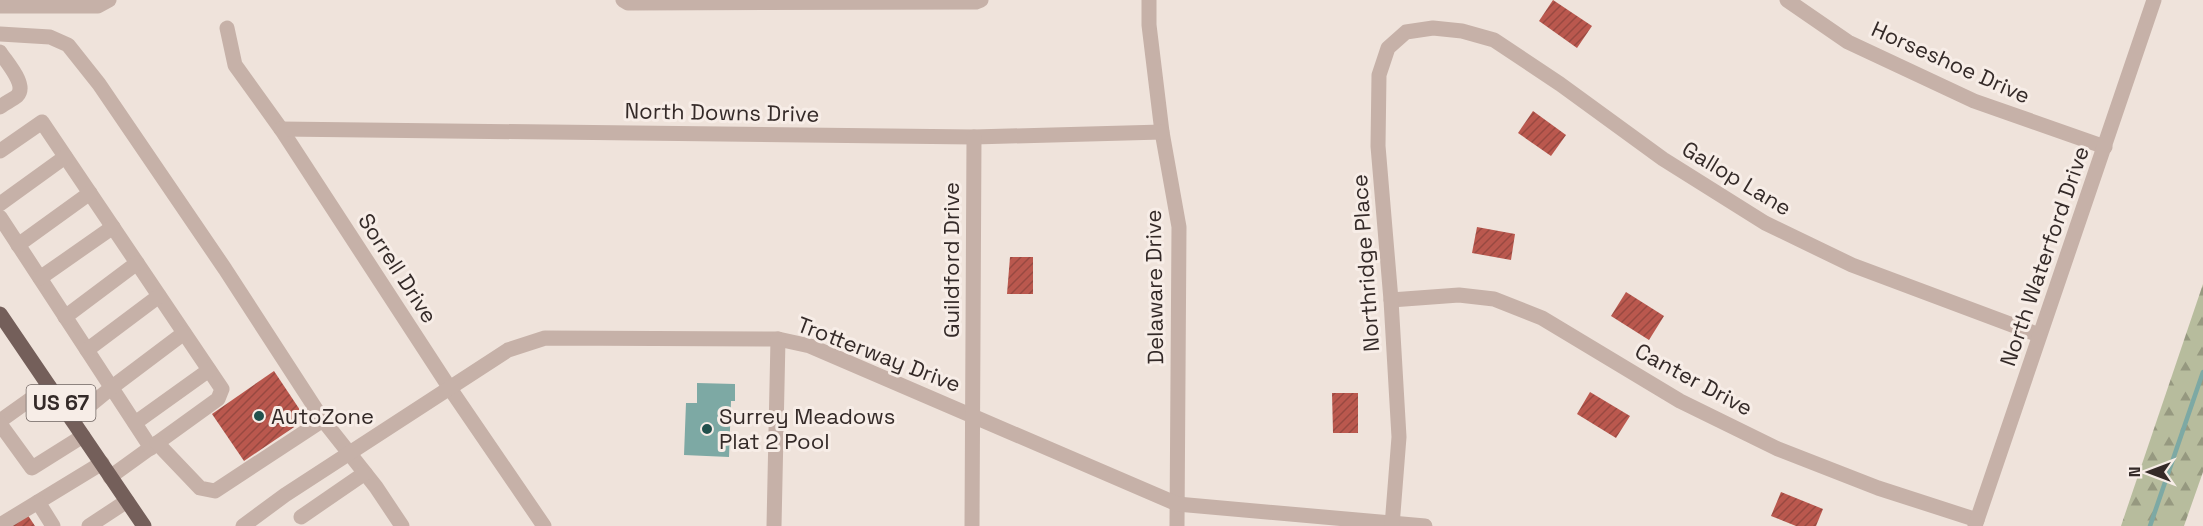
<svg xmlns="http://www.w3.org/2000/svg" width="2203" height="526" font-family="'Space Grotesk',sans-serif">
<style>
.forest{fill:url(#forest-firs)}
.water{fill:#7da9a4}
.lines{fill:none;stroke-linecap:round;stroke-linejoin:round}
.stream{stroke:#7da9a4;stroke-width:4.5}
.building{fill:url(#building-hatch)}
.minor{stroke:#c6b1a8;stroke-width:15}
.major{stroke:#745f5a;stroke-width:15}
.poi-dot{fill:#21514d;stroke:#f7ede7;stroke-width:2}
.labels{text-anchor:middle;stroke-width:6;stroke-linejoin:round;paint-order:stroke}
.shield{fill:#f7ede7;stroke:#6e6461;stroke-width:1.5}
.shield-label{font-size:21px;font-weight:bold;fill:#342a28}
.street-label{font-size:22px;fill:#342a28;stroke:#f7ede7}
.poi-label{font-size:22px;fill:#342a28;stroke:#f7ede7;text-anchor:start}
</style>
<defs>
<pattern id="forest-firs" width="22" height="20" patternUnits="userSpaceOnUse" patternTransform="scale(1.5)"><rect width="22" height="20" fill="#b7bc9d"/><path d="M5 1l3.5 6h-7zM16 11l3.5 6h-7z" fill="#969980"/></pattern>
<pattern id="building-hatch" width="6" height="6" patternUnits="userSpaceOnUse" patternTransform="scale(1.5)"><rect width="6" height="6" fill="#ba584e"/><path d="M-1 1l2-2M0 6l6-6M5 7l2-2" fill="none" stroke="#984941"/></pattern>
</defs>
<rect width="100%" height="100%" fill="#efe3db"/>
<path class="forest" d="M2203,284v188l-19,54h-63z"/>
<path class="water" d="M697,383l38,1v17h-4l-2,56 -45,-2 2,-52h11z"/>
<g class="lines">
<path class="stream" d="M2150,526l53,-154"/>
</g>
<g class="building">
<path d="M1553,0l39,26 -15,22 -38,-27z"/>
<path d="M1533,111l33,24 -15,21 -33,-23z"/>
<path d="M1477,227l38,7 -4,26 -39,-7z"/>
<path d="M1010,257h23v37h-26z"/>
<path d="M1626,292l38,24 -15,24 -38,-24z"/>
<path d="M274,371l32,48 -62,42 -32,-47z"/>
<path d="M1590,392l40,24 -14,22 -39,-24z"/>
<path d="M1332,393h26v40h-25z"/>
<path d="M1781,492l42,17 -7,17h-20l-25,-10z"/>
<path d="M27,514l8,12h-27z"/>
</g>
<g class="lines">
<g class="minor">
<path d="M623,0l5,3 348,-1 5,-2"/>
<path d="M1149,0v25l13,107 17,95 -2,299"/>
<path d="M1787,0l61,42 126,59 131,46"/>
<path d="M0,6h98l11,-6"/>
<path d="M227,28l8,37 46,64 168,258 95,139"/>
<path d="M0,34l50,3 18,8 31,39 126,185 98,151"/>
<path d="M0,52c6,10 28,33 17,44 -5,4 -12,7 -17,11"/>
<path d="M281,129l693,8 188,-5"/>
<path d="M0,151l42,-29 180,267 -4,10 -108,78"/>
<path d="M0,204l65,-47"/>
<path d="M0,217l151,231"/>
<path d="M18,245l72,-52"/>
<path d="M40,278l73,-51"/>
<path d="M1391,300l68,-5 35,4 48,19 138,83 98,48 100,39 99,32"/>
<path d="M65,317l72,-54"/>
<path d="M87,350l72,-54"/>
<path d="M72,420l39,-32 73,-55"/>
<path d="M0,421l49,-35"/>
<path d="M135,423l74,-53"/>
<path d="M0,424l32,44 51,-32"/>
<path d="M157,443l43,45 15,3 108,-71 53,67 26,39"/>
<path d="M38,502l64,-39"/>
<path d="M301,517l64,-44"/>
<path d="M0,525l38,-23 15,24"/>
<path d="M89,526l38,-25"/>
<path d="M243,526l42,-31 223,-145 37,-12 233,1 32,7 367,158 248,22"/>
<path d="M774,526l4,-187"/>
<path d="M972,526l2,-389"/>
<path d="M1392,526l7,-89 -8,-137 -13,-154 1,-71 9,-27 18,-16 27,-4 29,3 32,9 66,44 103,75 102,64 87,42 187,70"/>
<path d="M1975,526l179,-526"/>
</g>
<path class="major" d="M0,314l144,212"/>
</g>
<g class="poi-dot">
<circle cx="259" cy="416" r="6"/>
<circle cx="707" cy="429" r="6"/>
</g>
<g class="labels">
<rect class="shield" x="26.5" y="385" width="69" height="36" rx="4.5"/>
<g class="shield-label">
<text x="61" y="410">US 67</text>
</g>
<g class="street-label">
<text transform="translate(1951 62) rotate(24)" y="8">Horseshoe Drive</text>
<text transform="translate(722 112) rotate(1)" y="8">North Downs Drive</text>
<text transform="translate(1737 178) rotate(31)" y="8">Gallop Lane</text>
<text transform="translate(2044 256) rotate(-71)" y="8">North Waterford Drive</text>
<text transform="translate(951 260) rotate(-90)" y="8">Guildford Drive</text>
<text transform="translate(1365 263) rotate(-94)" y="8">Northridge Place</text>
<text transform="translate(398 268) rotate(57)" y="8">Sorrell Drive</text>
<text transform="translate(1154 287) rotate(-91)" y="8">Delaware Drive</text>
<text transform="translate(879 354) rotate(21)" y="8">Trotterway Drive</text>
<text transform="translate(1694 379) rotate(28)" y="8">Canter Drive</text>
</g>
<g class="poi-label">
<text x="271" y="424">AutoZone</text>
<text x="719" y="424">Surrey Meadows<tspan x="719" dy="25">Plat 2 Pool</tspan></text>
</g>
</g>
<g transform="translate(2149 472) rotate(270)" stroke="#f7ede7" stroke-width="4.5" paint-order="stroke">
<path d="M0-4.5L10 22L0 15L-10 22Z" fill="#342a28"/>
<text y="-9" font-size="16" font-weight="bold" text-anchor="middle" fill="#342a28">N</text>
</g>
</svg>
